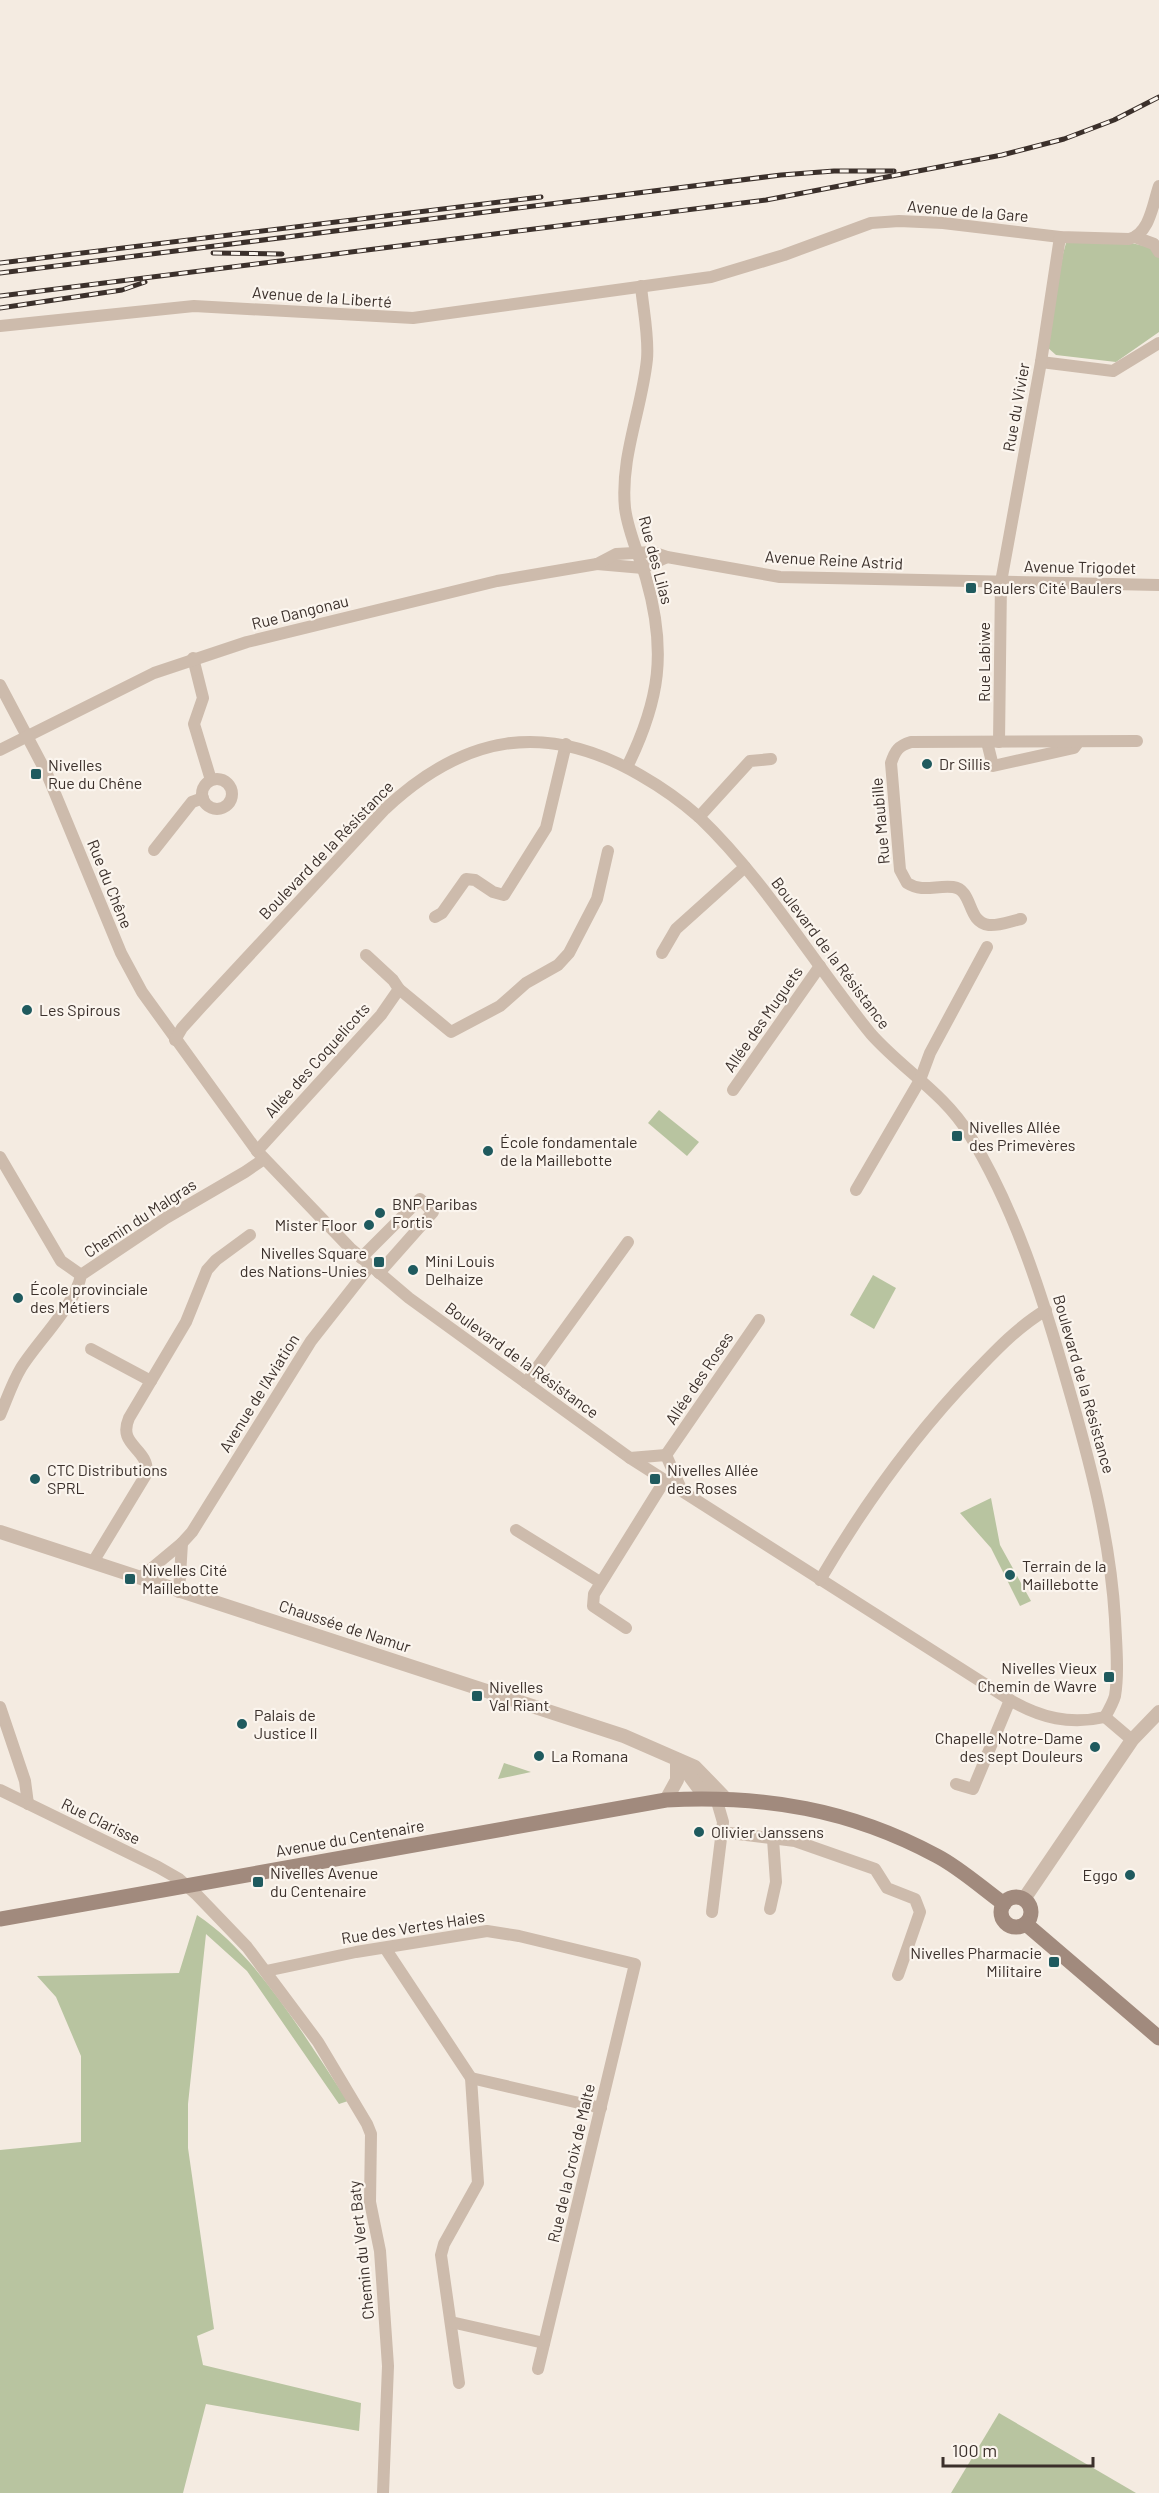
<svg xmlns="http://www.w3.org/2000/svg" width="1159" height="2493" font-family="Barlow,sans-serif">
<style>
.green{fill:#b8c4a0}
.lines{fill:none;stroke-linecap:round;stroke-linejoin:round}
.minor{stroke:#cdbbac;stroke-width:12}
.tertiary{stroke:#cdbbac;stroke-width:14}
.secondary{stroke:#a18a7d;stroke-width:15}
.rail-casing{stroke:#3b302b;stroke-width:5}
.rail{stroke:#fbf5ee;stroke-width:3;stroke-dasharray:9;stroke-linecap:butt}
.poi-dot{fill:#1f5a5e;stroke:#fbf5ee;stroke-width:2}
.labels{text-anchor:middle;stroke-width:4.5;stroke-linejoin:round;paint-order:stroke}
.street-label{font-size:16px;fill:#3b302b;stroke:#fbf5ee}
.poi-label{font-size:16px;fill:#3b302b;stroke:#fbf5ee;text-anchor:start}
</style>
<rect width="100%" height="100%" fill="#f4ebe1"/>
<g class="green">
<path d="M1073,241c21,1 74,-3 86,14v77l-43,30 -60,-7 -9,-8 16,-93 3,-11z"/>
<path d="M659,1110l40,32 -12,14 -39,-33z"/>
<path d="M873,1275l23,13 -22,41 -24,-14z"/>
<path d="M991,1498l9,47 31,56 -11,5 -29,-58 -31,-35z"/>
<path d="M504,1763l27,9 -33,7z"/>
<path d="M197,1915c62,41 109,125 151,186l-9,3 -92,-133 -41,-37 -18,170v44l26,181 -17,7 6,29 158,38 -2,28 -153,-27 -23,89h-183v-343l81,-8v-86l-25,-59 -19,-21 142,-3z"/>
<path d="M999,2413l137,80h-185z"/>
</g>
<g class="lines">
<g class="minor">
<path d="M1135,237l19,7 5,8"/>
<path d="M0,326l194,-20 219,12 298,-41 73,-22 87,-32 28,-2 44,2 117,14 69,2c21,-5 24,-36 30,-53"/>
<path d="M1041,362l72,9 46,-28"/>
<path d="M597,564l46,4 24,-11"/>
<path d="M193,658l10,40 -9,26 17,56"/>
<path d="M0,685l47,89 74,179 21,39 115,159 93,97 59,50 221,160 380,242c31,18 60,25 95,17"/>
<path d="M987,742l6,24 81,-18 3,-4"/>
<path d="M999,742l2,-160 40,-220 19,-125"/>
<path d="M0,750l154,-77 93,-31 250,-61 100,-17 19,-10 36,-2 15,5 113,20 379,8"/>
<path d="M627,767c33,-67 40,-116 19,-189 -7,-23 -18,-46 -21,-70 -5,-51 17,-99 22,-149 2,-23 -4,-50 -6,-73"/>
<circle cx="217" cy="794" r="15"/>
<path d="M699,817l51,-56 21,-2"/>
<path d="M154,850l38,-48 11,-4"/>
<path d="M435,917l7,-4 24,-34 9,1 18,12 11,3 42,-67 20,-84"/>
<path d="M1021,919c-10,2 -22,7 -32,6 -23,-3 -15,-35 -36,-38 -17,-2 -30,6 -46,-4l-7,-13 -9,-107c4,-12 7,-17 20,-21l226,-1"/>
<path d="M662,953l14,-24 69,-62"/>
<path d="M399,989l52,43 49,-26 26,-23 32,-18 11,-12 28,-54 11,-48"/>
<path d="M175,1040l7,-12 19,-21 184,-198c79,-74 160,-89 255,-34 21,12 41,26 59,42 67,64 114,146 172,217 32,36 73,59 98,100 46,75 73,161 97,245 23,79 44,157 49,240 1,24 4,53 0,77 -2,7 -6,14 -10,21"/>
<path d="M733,1090l87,-124"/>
<path d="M257,1151l124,-136 18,-26 -6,-9 -27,-25"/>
<path d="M0,1157l61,104 20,14"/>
<path d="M856,1190l64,-110 10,-27 57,-106"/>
<path d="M361,1258l59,-59 13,13 -54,61"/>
<path d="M91,1349l60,32"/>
<path d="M526,1383l102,-141"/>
<path d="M0,1415c7,-16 12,-32 21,-47 16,-26 55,-64 60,-93l85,-57 79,-46 19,-13"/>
<path d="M666,1455l93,-135"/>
<path d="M630,1458l36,-3 15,34"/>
<path d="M516,1530l84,52"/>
<path d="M93,1562l54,-89c1,-26 -30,-27 -18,-55l57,-96 21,-52 9,-10 34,-25"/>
<path d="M140,1578l42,-35 10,-11 119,-191 59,-75"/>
<path d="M820,1580c44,-75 94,-145 155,-208 22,-23 44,-46 71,-62"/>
<path d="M179,1592l3,-49"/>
<path d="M626,1628l-33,-22 1,-12 71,-114"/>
<path d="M0,1707l25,74 3,23"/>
<path d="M1105,1717l27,23"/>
<path d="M956,1784l17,5 37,-89"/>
<path d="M0,1790l158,77 21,12 18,16 50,52 71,95 49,82 4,10 -1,68 10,49 8,115 -5,127"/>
<path d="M722,1832l73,9 80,28 12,19 28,11 5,13 -22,63"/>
<path d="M770,1909l6,-27 -3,-43"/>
<path d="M712,1912l11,-90 -7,-24"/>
<path d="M385,1948l86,130 7,105 -34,61 -3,11 18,128"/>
<path d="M266,1971l90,-19 131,-21 32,5 116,28 -97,405"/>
<path d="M471,2078l130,30"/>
<path d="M451,2322l93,21"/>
</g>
<g class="tertiary">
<path d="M0,1532l624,204 71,31 31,32"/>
<path d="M678,1760l28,38"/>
<path d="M666,1800l11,-20v-20"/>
<path d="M1024,1899l108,-159 27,-28"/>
</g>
<g class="secondary">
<circle cx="1016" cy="1912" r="15"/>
<path d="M0,1919l666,-119c98,-5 184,9 271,56 23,12 45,32 67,48"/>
<path d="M1026,1924l133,114"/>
</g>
<defs>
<g id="rail">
<path d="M213,253l69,1"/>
<path d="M0,263l541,-66"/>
<path d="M0,273l781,-98 53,-4h60"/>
<path d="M0,296l766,-96 236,-45 62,-16 50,-19 45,-23"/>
<path d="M0,308l122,-18 23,-8"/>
</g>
</defs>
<use href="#rail" class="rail-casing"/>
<use href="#rail" class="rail"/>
</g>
<g class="poi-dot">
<rect x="965" y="582" width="12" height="12" rx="3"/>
<circle cx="927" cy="764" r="6"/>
<rect x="30" y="768" width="12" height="12" rx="3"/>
<circle cx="27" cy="1010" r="6"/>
<rect x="951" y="1130" width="12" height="12" rx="3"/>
<circle cx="488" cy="1151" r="6"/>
<circle cx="380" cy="1213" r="6"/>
<circle cx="369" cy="1225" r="6"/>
<rect x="373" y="1256" width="12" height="12" rx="3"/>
<circle cx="413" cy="1270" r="6"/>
<circle cx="18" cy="1298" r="6"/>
<circle cx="35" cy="1479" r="6"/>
<rect x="649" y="1473" width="12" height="12" rx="3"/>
<circle cx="1010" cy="1575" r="6"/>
<rect x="124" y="1573" width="12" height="12" rx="3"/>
<rect x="1103" y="1671" width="12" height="12" rx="3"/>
<rect x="471" y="1690" width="12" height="12" rx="3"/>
<circle cx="242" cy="1724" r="6"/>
<circle cx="1095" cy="1747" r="6"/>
<circle cx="539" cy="1756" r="6"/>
<circle cx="699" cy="1832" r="6"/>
<circle cx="1130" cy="1875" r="6"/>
<rect x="252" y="1876" width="12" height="12" rx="3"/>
<rect x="1048" y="1956" width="12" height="12" rx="3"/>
</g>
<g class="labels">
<g class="street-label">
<text transform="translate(968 211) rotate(5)" y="6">Avenue de la Gare</text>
<text transform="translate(322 297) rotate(4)" y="6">Avenue de la Liberté</text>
<text transform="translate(1016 407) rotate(-80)" y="6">Rue du Vivier</text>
<text transform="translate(656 560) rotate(75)" y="6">Rue des Lilas</text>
<text transform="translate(834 560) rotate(3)" y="6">Avenue Reine Astrid</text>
<text transform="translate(1080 567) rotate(1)" y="6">Avenue Trigodet</text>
<text transform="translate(300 612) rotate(-14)" y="6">Rue Dangonau</text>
<text transform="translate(984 662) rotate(-90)" y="6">Rue Labiwe</text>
<text transform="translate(880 821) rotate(-95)" y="6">Rue Maubille</text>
<text transform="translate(326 850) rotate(-46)" y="6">Boulevard de la Résistance</text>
<text transform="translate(110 884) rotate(68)" y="6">Rue du Chêne</text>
<text transform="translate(831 953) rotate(53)" y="6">Boulevard de la Résistance</text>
<text transform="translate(763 1019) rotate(-55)" y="6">Allée des Muguets</text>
<text transform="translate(317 1060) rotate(-48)" y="6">Allée des Coquelicots</text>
<text transform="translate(140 1218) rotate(-33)" y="6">Chemin du Malgras</text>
<text transform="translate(522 1360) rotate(36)" y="6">Boulevard de la Résistance</text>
<text transform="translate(699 1378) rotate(-56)" y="6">Allée des Roses</text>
<text transform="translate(1084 1384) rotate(74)" y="6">Boulevard de la Résistance</text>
<text transform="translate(259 1393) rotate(-58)" y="6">Avenue de l'Aviation</text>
<text transform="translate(345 1626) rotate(18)" y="6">Chaussée de Namur</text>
<text transform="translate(101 1821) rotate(26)" y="6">Rue Clarisse</text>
<text transform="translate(350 1838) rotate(-10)" y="6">Avenue du Centenaire</text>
<text transform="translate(413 1927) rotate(-9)" y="6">Rue des Vertes Haies</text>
<text transform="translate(571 2163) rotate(-77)" y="6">Rue de la Croix de Malte</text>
<text transform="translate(361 2250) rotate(-96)" y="6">Chemin du Vert Baty</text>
</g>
<g class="poi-label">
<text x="983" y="594">Baulers Cité Baulers</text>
<text x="939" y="770">Dr Sillis</text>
<text x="48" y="771">Nivelles<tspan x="48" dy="18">Rue du Chêne</tspan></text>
<text x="39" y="1016">Les Spirous</text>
<text x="969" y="1133">Nivelles Allée<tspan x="969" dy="18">des Primevères</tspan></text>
<text x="500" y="1148">École fondamentale<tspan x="500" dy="18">de la Maillebotte</tspan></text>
<text x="392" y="1210">BNP Paribas<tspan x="392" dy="18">Fortis</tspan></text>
<text x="357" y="1231" text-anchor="end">Mister Floor</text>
<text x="367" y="1259" text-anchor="end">Nivelles Square<tspan x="367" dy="18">des Nations-Unies</tspan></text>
<text x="425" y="1267">Mini Louis<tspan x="425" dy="18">Delhaize</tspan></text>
<text x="30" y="1295">École provinciale<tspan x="30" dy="18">des Métiers</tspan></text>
<text x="47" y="1476">CTC Distributions<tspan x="47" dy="18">SPRL</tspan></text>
<text x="667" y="1476">Nivelles Allée<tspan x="667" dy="18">des Roses</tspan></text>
<text x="1022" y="1572">Terrain de la<tspan x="1022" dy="18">Maillebotte</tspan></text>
<text x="142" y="1576">Nivelles Cité<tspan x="142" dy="18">Maillebotte</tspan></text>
<text x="1097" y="1674" text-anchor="end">Nivelles Vieux<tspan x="1097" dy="18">Chemin de Wavre</tspan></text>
<text x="489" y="1693">Nivelles<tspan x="489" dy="18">Val Riant</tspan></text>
<text x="254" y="1721">Palais de<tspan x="254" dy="18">Justice II</tspan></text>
<text x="1083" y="1744" text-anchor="end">Chapelle Notre-Dame<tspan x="1083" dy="18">des sept Douleurs</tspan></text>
<text x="551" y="1762">La Romana</text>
<text x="711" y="1838">Olivier Janssens</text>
<text x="270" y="1879">Nivelles Avenue<tspan x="270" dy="18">du Centenaire</tspan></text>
<text x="1118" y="1881" text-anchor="end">Eggo</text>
<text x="1042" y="1959" text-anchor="end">Nivelles Pharmacie<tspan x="1042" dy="18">Militaire</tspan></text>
</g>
</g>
<path d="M943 2457v9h150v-9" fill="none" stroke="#3b302b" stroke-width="3"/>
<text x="952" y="2457" font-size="18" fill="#3b302b" stroke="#fbf5ee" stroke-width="4.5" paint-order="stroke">100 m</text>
</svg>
